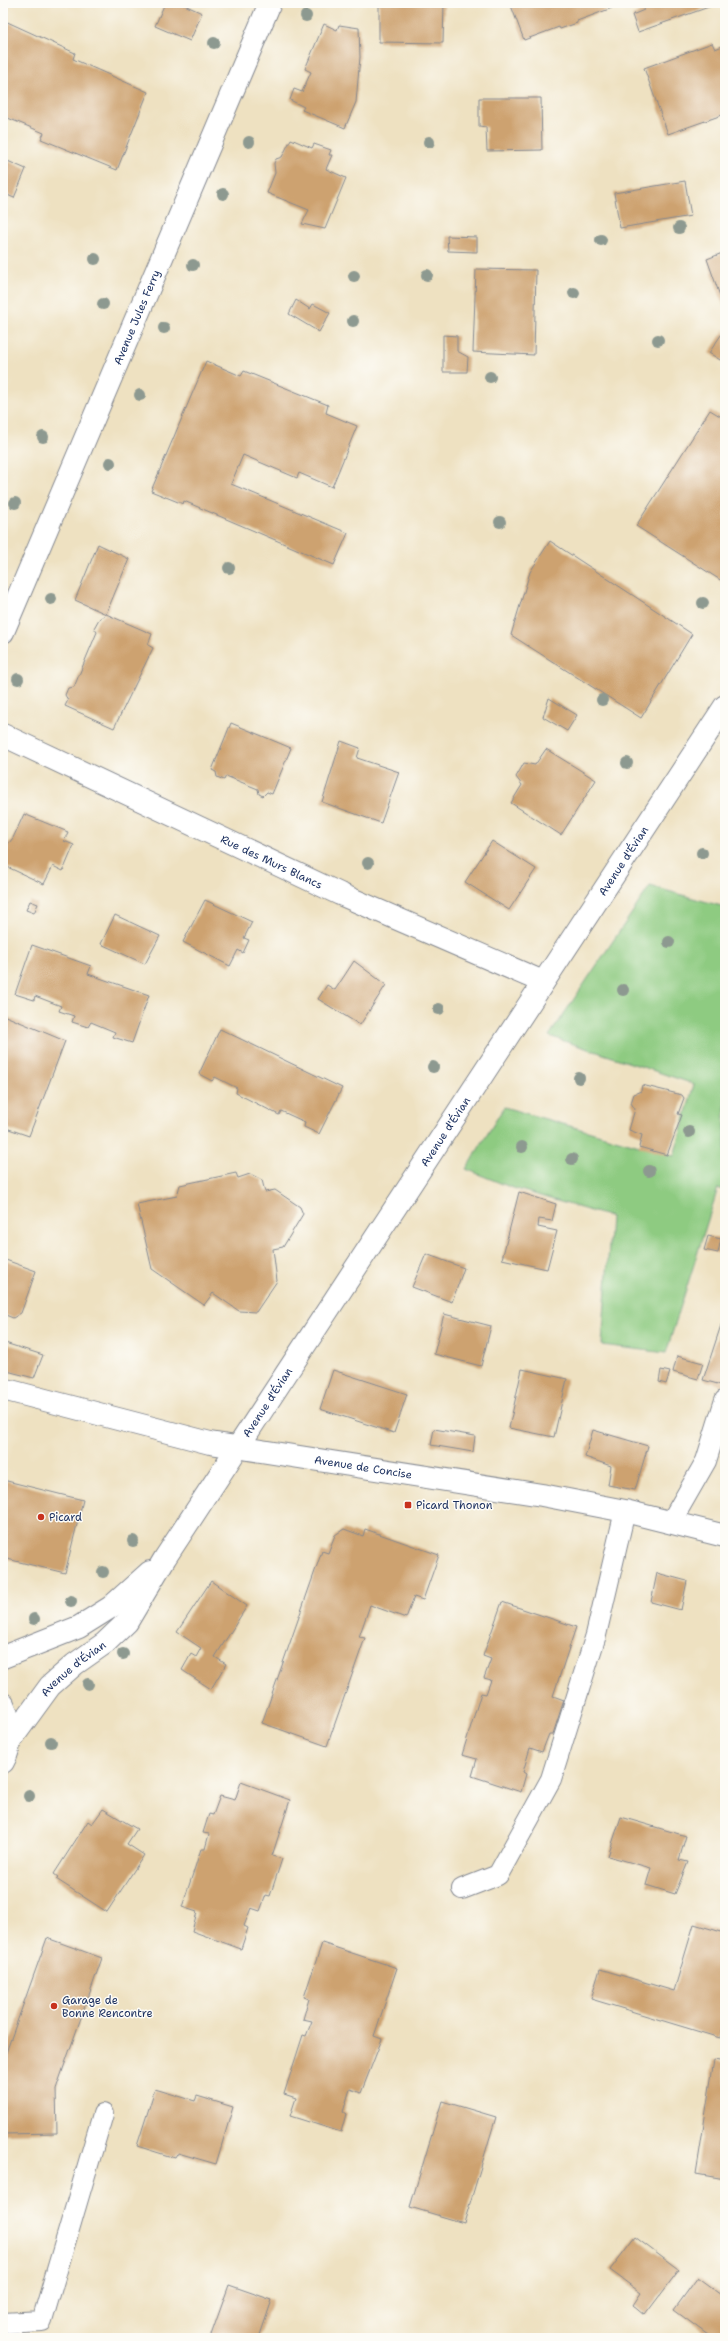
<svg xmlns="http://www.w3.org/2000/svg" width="728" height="2341" font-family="'Shantell Sans',sans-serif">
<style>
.green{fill:#8ecb81;stroke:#547d70}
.building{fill:#cda270}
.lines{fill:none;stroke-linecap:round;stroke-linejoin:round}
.lane-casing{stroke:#848890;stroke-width:22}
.street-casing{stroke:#848890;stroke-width:24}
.secondary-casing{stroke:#848890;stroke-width:24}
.lane{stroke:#fff;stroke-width:20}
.street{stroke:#fff;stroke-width:22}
.secondary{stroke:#fff;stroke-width:22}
.tree{fill:#8d9990}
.poi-dot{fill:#c8321e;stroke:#fdfcf7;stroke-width:1.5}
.labels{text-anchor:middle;stroke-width:3;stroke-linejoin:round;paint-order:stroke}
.street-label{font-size:11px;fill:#1b2f5e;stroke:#fdfcf7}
.poi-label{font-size:11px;fill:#1b2f5e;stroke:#fdfcf7;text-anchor:start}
</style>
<rect width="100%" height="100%" fill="#fdfcf7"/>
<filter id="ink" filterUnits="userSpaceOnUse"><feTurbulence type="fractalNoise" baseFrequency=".025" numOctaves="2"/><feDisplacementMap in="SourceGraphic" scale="8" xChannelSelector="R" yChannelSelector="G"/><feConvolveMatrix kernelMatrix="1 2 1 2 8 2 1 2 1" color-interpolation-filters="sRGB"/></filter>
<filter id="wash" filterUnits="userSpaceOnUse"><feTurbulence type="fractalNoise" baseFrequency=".012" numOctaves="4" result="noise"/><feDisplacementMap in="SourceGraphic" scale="16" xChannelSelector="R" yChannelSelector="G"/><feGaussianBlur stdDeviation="0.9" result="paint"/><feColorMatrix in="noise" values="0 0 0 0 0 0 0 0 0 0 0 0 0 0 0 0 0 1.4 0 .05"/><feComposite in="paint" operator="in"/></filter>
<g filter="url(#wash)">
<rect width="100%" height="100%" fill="#eee1c1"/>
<path class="green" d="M650,886l75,21v174l-2,8 2,1v101l-7,-3 -52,165 -64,-8 9,-128 -101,-30 -44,-18 38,-62 170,49 20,-72 -145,-48z"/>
<g id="blocks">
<g class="building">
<path d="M165,3h15l22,10 -12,28 -35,-15z"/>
<path d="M379,3h65l-1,40 -64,-1z"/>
<path d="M510,3h100l2,5 -35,13v2l-17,6 -1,-2 -35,13z"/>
<path d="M642,3h78l-82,29 -6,-17 12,-5z"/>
<path d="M3,20l72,33 -2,6 75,33 -31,78 -76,-31 3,-6 -41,-17z"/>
<path d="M324,24l13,6 2,-5 20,3 1,29 -4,45 -11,26 -43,-18 2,-3 -14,-7 4,-11 8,3 9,-20 -6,-3z"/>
<path d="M712,43l3,6 10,-4v69l-57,20 -24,-66z"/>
<path d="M479,98h62l1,52 -55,1 -1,-24 -7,-1z"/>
<path d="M291,139l21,9 2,-4 17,6 -2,5h3l-6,14 20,9 -21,51 -23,-5 7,-14 -42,-17 8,-20 -1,-10 2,-4 6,-2z"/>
<path d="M3,159l23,10 -12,29 -11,-5z"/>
<path d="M685,181l6,35 -71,12 -6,-35z"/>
<path d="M447,236l30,1v15l-29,-1z"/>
<path d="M725,252v58l-18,-51z"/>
<path d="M476,269l60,1 -2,85 -61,-3z"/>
<path d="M296,300l14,9 3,-5 17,9 -11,19 -30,-18z"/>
<path d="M725,329v34l-16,-10z"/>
<path d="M443,335l14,1v15l11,6 -1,15h-24z"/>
<path d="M206,361l35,15 3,-5 84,34 -2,8 31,13 -25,61 -33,-14 -2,5 -54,-23 -12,29 117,49 -14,32 -150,-64 -1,3 -32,-13z"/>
<path d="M710,410l15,9v164l-89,-57z"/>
<path d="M550,541l142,93 -51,84 -130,-83 19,-63z"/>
<path d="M98,544l31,15 -23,55 -31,-14z"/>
<path d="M106,614l46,20 -4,11 5,3 -39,80 -49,-22 3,-6 -3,-5 3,-7 6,-1 23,-55 -3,-4 5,-9z"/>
<path d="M549,698l28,17 -10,16 -24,-14z"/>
<path d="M231,723l60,25 -19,46 -5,-2 -4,4 -4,-2 -1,-5 -32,-13 -2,4 -7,-3 -1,-5 -4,-2z"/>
<path d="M341,741l19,7 -3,10 42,14 -18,51 -59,-21z"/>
<path d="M546,749l50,31 -35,55 -50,-32 11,-18 -6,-8 8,-14 11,2z"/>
<path d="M24,814l44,18 -4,9 10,4 -11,26 -10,-5 -9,18 -41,-19v-22h6l4,-5z"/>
<path d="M492,841l44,28 -27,41 -44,-28z"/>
<path d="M205,900l47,22 -8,16 5,2 -6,13 -5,-3 -8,16 -47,-24z"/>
<path d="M30,901l8,3 -4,9 -8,-3z"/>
<path d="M115,915l45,21 -15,28 -44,-20z"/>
<path d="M32,945l59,21 -3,8 61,21 -17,48 -19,-6 2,-5 -24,-10 -3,5 -16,-5 2,-6 -15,-5 2,-5 -26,-10 -1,4 -19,-6z"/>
<path d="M354,961l32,24 -26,40 -42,-26 9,-14 8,5z"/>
<path d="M3,1015l62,26 -36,95 -26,-9z"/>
<path d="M220,1029l122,59 -23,46 -15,-7 1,-5 -24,-11 -2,4 -43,-22 1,-5 -22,-11 -3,4 -13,-7z"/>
<path d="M642,1085l40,10 2,3 -6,16 4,1 -15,40 -28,-8 3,-12 -13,-5 6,-21 -4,-6 3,-9 7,-3z"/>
<path d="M236,1173l2,5 12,-4 12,6 3,12 10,-2 25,17 3,7 -20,33 -10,2 4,32 -21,31 -17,-1 -26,-18 -9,12 -52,-36 -15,-65 40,-8 3,-11z"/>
<path d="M519,1192l37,12 -4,17 -13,-2 -1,8 19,4 -10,38 -45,-10z"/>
<path d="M708,1236l13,3 -3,14 -14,-3z"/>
<path d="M426,1254l38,14 -12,34 -40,-15z"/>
<path d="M3,1259l33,12 -15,42 -8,5 -10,-4z"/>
<path d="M725,1313v73l-22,-6z"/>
<path d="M444,1314l47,12 -10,40 -47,-12z"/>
<path d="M5,1343l38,12 -9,23 -31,-8z"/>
<path d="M677,1356l26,7 -5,16 -25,-7z"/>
<path d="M522,1369l45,10 -13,58 -45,-9z"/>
<path d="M333,1370l74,24 -13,39 -74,-24z"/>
<path d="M661,1370l9,2 -4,12 -7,-2z"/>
<path d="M434,1429l41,7 -2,16 -42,-7z"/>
<path d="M593,1430l55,16 -13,44 -27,-5 3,-19 -26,-9z"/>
<path d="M3,1480l80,20 -18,73 -62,-15z"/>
<path d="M344,1529l19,7 2,-7 74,26 -16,45 -9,-3 -8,21 -36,-13 -11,32 6,1 -38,108 -65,-23 60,-172 6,2 7,-18z"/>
<path d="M657,1573l30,8 -6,29 -30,-8z"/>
<path d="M211,1581l36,25 -32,51 11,7 -15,25 -29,-19 9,-16 5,3 5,-9 -24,-16z"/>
<path d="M502,1602l74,25 -23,69 11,4 -11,34h-4l-7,18 -12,-4 -7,24 3,2 -5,18 -49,-16 5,-17 -15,-4 19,-62 5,1 5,-14 -7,-2 7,-19 -8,-3z"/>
<path d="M241,1782l49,18 -18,56 10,3 -12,37 -4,-1 -6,16 -9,-3 -7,18 4,2 -7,21 -49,-18 5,-19 -15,-5 19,-58h4l4,-15 -6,-1 6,-19 4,1 7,-19 15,4z"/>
<path d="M103,1809l34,20 -10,15 17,11 -37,57 -51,-33 2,-2 -4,-3 34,-53 4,3z"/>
<path d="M621,1817l65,19 -7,24 9,2 -13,32 -29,-9 5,-17 -43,-12z"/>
<path d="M694,1924l31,9v64l-2,8 2,1v14l-5,18 -129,-39 9,-30 74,22z"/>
<path d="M47,1938l55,20 -46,131 1,44 -54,1v-73z"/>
<path d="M322,1943l75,25 -23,68 8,3 -21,54 -11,-4 -7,23 3,2 -5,18 -51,-16 6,-18 -12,-4 19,-59 3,1 6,-15 -9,-2 6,-20 -5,-2z"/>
<path d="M714,2060l11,2v117l-29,-5z"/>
<path d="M155,2089l40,12 2,-5 36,11 -17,57 -38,-11 -3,5 -38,-12z"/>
<path d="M442,2101l54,16 -32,106 -54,-16z"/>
<path d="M635,2237l44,33 -34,45 -12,-10 8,-12 -31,-23z"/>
<path d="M698,2277l27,20v41h-13l-38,-28z"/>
<path d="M229,2285l43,15 -13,38h-49z"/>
</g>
</g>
</g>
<g filter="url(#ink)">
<use href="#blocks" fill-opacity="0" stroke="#848890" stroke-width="1"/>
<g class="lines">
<defs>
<g id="lane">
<path d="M671,1522l35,-61 19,-61"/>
<path d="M462,1889l36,-14 53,-96 45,-144 29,-124"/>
<path d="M3,2323l39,-2 61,-207"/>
</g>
<g id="street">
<path id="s1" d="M3,735l337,159 203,88"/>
<path id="s2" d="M3,1389l207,54 332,52 83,16 100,25"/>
</g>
<g id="secondary">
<path id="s3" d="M3,632l267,-629"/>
<path d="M3,1657l76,-30 32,-20 39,-35"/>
<path d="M3,1704c9,19 10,40 0,58"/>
<path id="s4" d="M10,1741l40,-55 25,-22 30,-21 22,-21 38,-64 560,-852"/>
</g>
</defs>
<use href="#lane" class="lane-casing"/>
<use href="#street" class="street-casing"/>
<use href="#secondary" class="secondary-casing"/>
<use href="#lane" class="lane"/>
<use href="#street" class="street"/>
<use href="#secondary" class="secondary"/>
</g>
<g class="tree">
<circle cx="306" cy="16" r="6"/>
<circle cx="214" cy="43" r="6"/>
<circle cx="249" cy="142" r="6"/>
<circle cx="429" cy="142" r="6"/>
<circle cx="223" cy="194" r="6"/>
<circle cx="679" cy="228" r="6"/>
<circle cx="601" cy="240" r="6"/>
<circle cx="95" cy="259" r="6"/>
<circle cx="193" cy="265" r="6"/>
<circle cx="427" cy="275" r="6"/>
<circle cx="354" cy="276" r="6"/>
<circle cx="574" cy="293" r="6"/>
<circle cx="103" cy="304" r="6"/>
<circle cx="353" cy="321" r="6"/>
<circle cx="164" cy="328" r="6"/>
<circle cx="658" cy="340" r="6"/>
<circle cx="490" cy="377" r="6"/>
<circle cx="140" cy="395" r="6"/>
<circle cx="43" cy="437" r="6"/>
<circle cx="110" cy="463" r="6"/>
<circle cx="15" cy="503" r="6"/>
<circle cx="500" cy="522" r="6"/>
<circle cx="229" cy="568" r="6"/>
<circle cx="51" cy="599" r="6"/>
<circle cx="703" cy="603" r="6"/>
<circle cx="18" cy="679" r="6"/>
<circle cx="602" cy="700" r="6"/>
<circle cx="627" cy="763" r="6"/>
<circle cx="702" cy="853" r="6"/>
<circle cx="368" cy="863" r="6"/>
<circle cx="669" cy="942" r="6"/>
<circle cx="623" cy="990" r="6"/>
<circle cx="439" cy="1009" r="6"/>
<circle cx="433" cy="1067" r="6"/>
<circle cx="579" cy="1078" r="6"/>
<circle cx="689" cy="1132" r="6"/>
<circle cx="522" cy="1147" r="6"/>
<circle cx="572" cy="1159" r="6"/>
<circle cx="649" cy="1171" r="6"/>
<circle cx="133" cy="1541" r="6"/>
<circle cx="103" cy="1572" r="6"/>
<circle cx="71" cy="1601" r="6"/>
<circle cx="34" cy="1619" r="6"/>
<circle cx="123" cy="1654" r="6"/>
<circle cx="88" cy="1684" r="6"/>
<circle cx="51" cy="1742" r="6"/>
<circle cx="29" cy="1796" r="6"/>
</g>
</g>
<g class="poi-dot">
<rect x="404" y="1501" width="8" height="8" rx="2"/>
<circle cx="41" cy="1517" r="4"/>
<circle cx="54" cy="2006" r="4"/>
</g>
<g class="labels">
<g class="street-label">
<text dy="4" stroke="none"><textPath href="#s3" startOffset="342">Avenue Jules Ferry</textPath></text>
<text dy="4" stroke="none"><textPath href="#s4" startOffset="1077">Avenue d'Évian</textPath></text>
<text dy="4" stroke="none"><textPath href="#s1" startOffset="297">Rue des Murs Blancs</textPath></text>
<text dy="4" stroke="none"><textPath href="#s4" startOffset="753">Avenue d'Évian</textPath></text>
<text dy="4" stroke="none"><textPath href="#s4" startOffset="429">Avenue d'Évian</textPath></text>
<text dy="4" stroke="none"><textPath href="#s2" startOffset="369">Avenue de Concise</textPath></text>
<text dy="4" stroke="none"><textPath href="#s4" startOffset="97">Avenue d'Évian</textPath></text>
</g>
<g class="poi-label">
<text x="416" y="1509">Picard Thonon</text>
<text x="49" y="1521">Picard</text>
<text x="62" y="2004">Garage de<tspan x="62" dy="13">Bonne Rencontre</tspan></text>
</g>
</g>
<rect width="728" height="2341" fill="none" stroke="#fdfcf7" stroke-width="16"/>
</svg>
